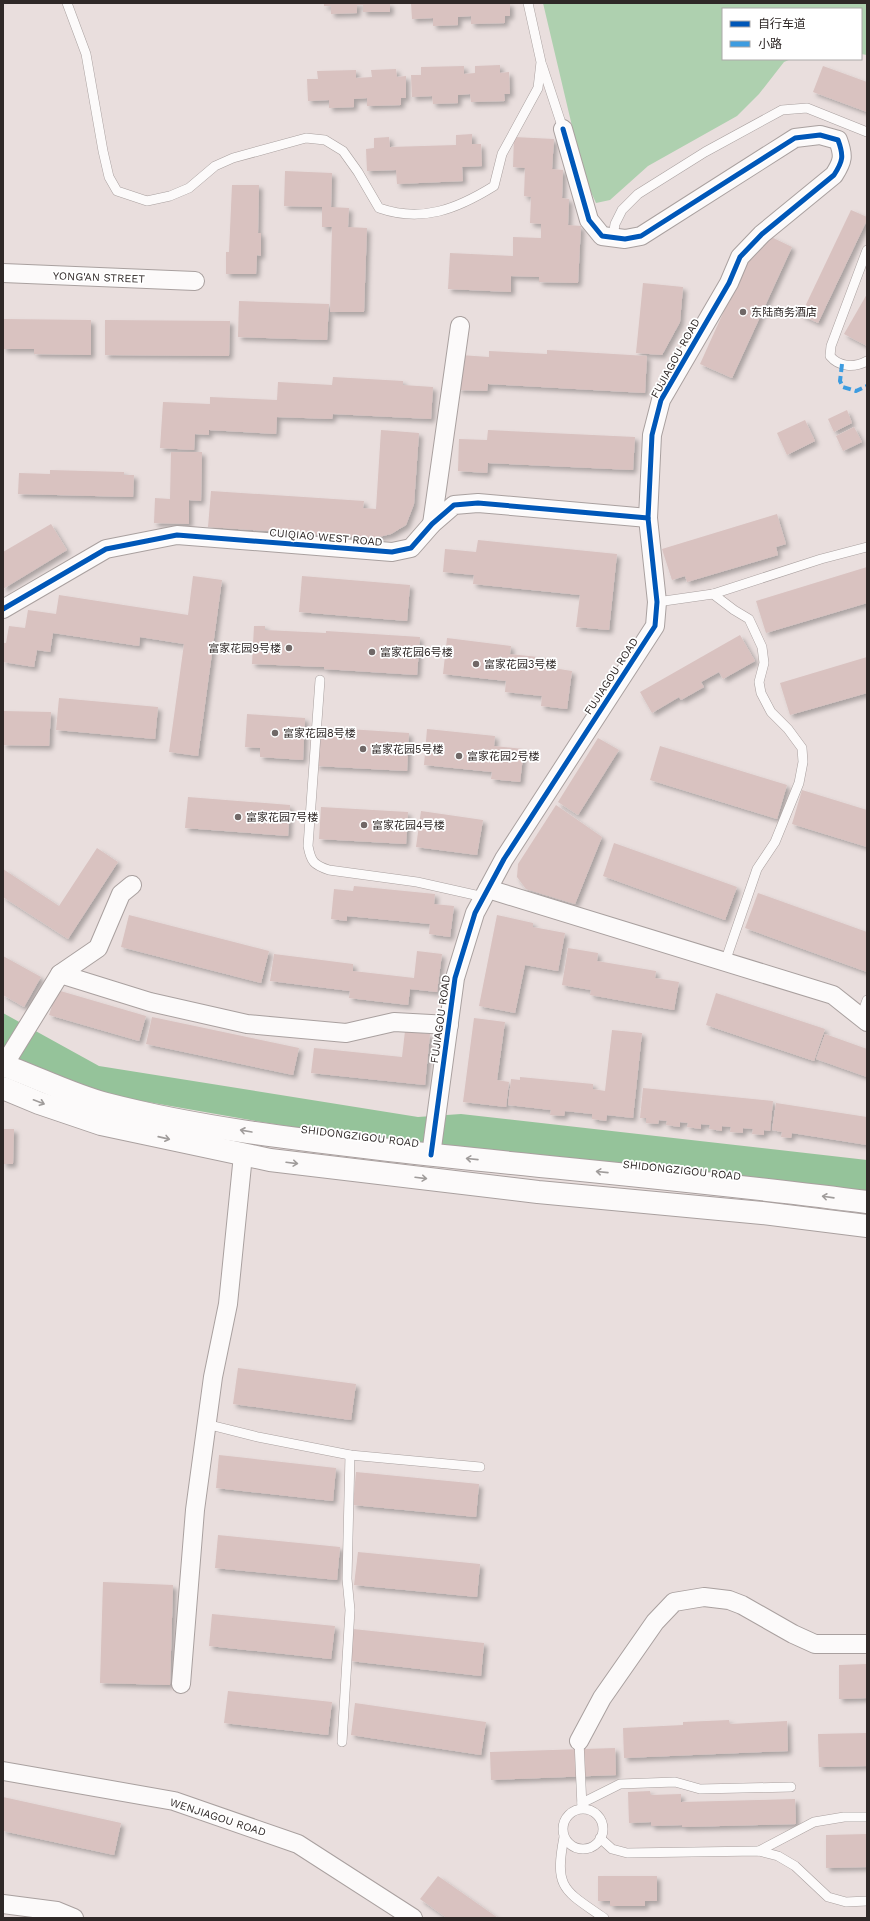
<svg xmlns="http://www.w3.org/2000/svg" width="870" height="1921" font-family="'Work Sans','Noto Sans SC',sans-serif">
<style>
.forest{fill:#aed0af}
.water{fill:#95c39a}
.building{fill:#d9c2c0;filter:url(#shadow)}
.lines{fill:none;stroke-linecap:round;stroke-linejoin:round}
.service-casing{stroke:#a9a09f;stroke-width:10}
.minor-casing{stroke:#a9a09f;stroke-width:20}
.secondary-casing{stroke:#a9a09f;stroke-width:24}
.service{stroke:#fcfafa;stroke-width:9}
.minor{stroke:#fcfafa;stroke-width:18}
.secondary{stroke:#fcfafa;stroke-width:22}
.quiet{stroke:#3d9ce0;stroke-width:4;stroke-dasharray:8 4;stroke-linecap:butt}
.cycleway-casing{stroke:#fff;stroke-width:8}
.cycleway{stroke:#0057b8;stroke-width:5}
.oneway{stroke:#a09c9b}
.poi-dot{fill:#706867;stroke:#fff;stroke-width:1.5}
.labels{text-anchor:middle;stroke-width:3.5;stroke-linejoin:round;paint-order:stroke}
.street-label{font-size:11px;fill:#2f2827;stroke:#fff}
.poi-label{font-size:11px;fill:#2f2827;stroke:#fff;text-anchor:start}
</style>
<defs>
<filter id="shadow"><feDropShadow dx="3.5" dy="3.5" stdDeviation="2" flood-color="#0004"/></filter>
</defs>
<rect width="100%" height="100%" fill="#e9dedd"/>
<path class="forest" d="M543,3h324v52l-6,-1v-45h-138v50h68l-7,3 -25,32 -22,22 -89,50 -38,34 -14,3 -12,-26z"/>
<path class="water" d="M3,1013l96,53 319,51 43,-3 406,46v36l-456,-51 -150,-23 -153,-27 -105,-41z"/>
<g class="building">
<path d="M324,3h66v9h-27v-7h-6v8l-26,1v-8h-7z"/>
<path d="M411,3h99v13h-5v7l-34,1v-8l-13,1v8l-25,1v-8l-21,1z"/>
<path d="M500,65v8l9,-1 1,22h-6l1,7 -34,1 -1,-8 -12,1v8l-25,1 -1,-8 -20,1 -1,-22h10v-8l43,-1v8l11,-1v-7z"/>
<path d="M823,66l44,16v30l-54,-20z"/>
<path d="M396,69l1,8 9,-1v22h-5v7l-34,1v-8l-13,1v8l-25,1v-8l-21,1 -1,-22h11l-1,-8 39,-1v8l16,-1 -1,-7z"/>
<path d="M472,134v10h9l1,22 -20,1 1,14 -66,3 -1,-14 -29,1 -1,-22 8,-1v-10l15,-1 1,10 66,-2v-10z"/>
<path d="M514,137l40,2 -2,30 11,1 -1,28 7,1 -1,26 13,1 -3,57 -39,-1v-5l-28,-1v16l-63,-3 2,-36 63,3v-19l28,1v-14l-11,-1 1,-26 -7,-1 1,-28 -12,-1z"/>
<path d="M285,171l47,2 -1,34 18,1 -1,19 19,1 -3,84h-34l2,-85h-10v-20l-38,-1z"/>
<path d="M232,185h27l-1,48h3v23l-4,-1 -1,19h-30v-22h3z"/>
<path d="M851,210l16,7v3l-49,103 -17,-8z"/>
<path d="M769,236l23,11 -60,131 -32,-14 47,-104z"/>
<path d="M643,283l40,4 -3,35 -18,33 -26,-2z"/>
<path d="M867,294v52l-23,-12z"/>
<path d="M239,301l90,3 -2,36 -89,-3z"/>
<path d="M3,319l88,1v35l-57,-1v-5h-31z"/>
<path d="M105,320l125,1 -1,35 -124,-1z"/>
<path d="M547,350l100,6 -2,37 -157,-9 -1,7 -29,-1 2,-35 29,2v-6l58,3z"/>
<path d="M333,377l70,4v4l30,2 -2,32 -98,-5 -1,5 -55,-2 -1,17 -67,-4v5l-14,-1 -1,16 -34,-2 3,-46 47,2v-7l67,3 1,-18 54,3z"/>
<path d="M847,410l5,13 -18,9 -6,-13z"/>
<path d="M805,420l10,21 -28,14 -10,-22z"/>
<path d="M854,427l8,15 -19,9 -7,-15z"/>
<path d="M381,430l38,3 -5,71 -8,21 -15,9 -16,4 -167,-11 3,-36 153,10 -1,7 13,1z"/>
<path d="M488,430l147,7 -2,33 -145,-7 -1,10 -29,-2 1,-32 28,1z"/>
<path d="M171,452h31l-1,49 -12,-1v24l-35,-1 1,-25 15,1z"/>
<path d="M50,470l74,2v3h10l-1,22 -115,-3 1,-21 31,1z"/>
<path d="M777,514l9,30 -10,3 2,8 -91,27 -2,-6 -13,4 -10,-31z"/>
<path d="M51,524l16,26 -64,39v-37z"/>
<path d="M478,540l139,14 -8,76 -33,-3 4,-32 -107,-11 1,-9 -31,-3 2,-23 31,3z"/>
<path d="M867,567v36l-101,30 -10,-32z"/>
<path d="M193,576l29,4 -24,176 -29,-4 15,-108 -44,-7 -1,9 -86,-13 -3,19 -13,-2 -3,17 -31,-5v-19h3l3,-17 16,2 3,-18 28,4 3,-19 129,20z"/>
<path d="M302,576l108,9 -3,36 -108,-9z"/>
<path d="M254,626h11v4l61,3v-2l94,6 -3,38 -93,-6v-2l-72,-3z"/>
<path d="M740,635l15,26 -32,18 -4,-7 -18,10 3,5 -23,13 -2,-3 -27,16 -12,-21z"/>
<path d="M447,638l64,8 -1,8 37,4 -1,9 26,4 -5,38 -26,-3 1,-10 -37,-4 1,-11 -63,-7z"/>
<path d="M867,657v36l-77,22 -10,-32z"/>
<path d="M59,698l99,9 -3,32 -99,-9z"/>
<path d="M3,711l48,1 -2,34 -46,-1z"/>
<path d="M247,714l58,4 -2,42 -43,-3v-9l-15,-1z"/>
<path d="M318,727l91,6 -2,38 -91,-5z"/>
<path d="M427,729l68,7 -1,10 30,3 -4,33 -29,-3 1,-7 -68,-7z"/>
<path d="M598,738l21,12 -41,65 -20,-13z"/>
<path d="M660,746l127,39 -10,34 -127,-39z"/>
<path d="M802,790l65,20v37l-75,-23z"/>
<path d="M188,797l102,8 -2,31 -103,-8z"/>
<path d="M556,805l46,32 -27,67 -49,-15 -9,-12 1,-13z"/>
<path d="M321,807l87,5 -2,32 -87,-5z"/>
<path d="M421,811l62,9 -6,35 -61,-8z"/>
<path d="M614,843l123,44 -12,33 -122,-44z"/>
<path d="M97,848l21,14 -50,77 -65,-42v-28l56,37z"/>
<path d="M354,886l81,8 -1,10 20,2 -4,31 -21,-3 1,-10 -83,-8v5l-16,-2 3,-30 19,2z"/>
<path d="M758,893l109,39v40l-122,-44z"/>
<path d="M129,915l140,36 -8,32 -140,-36z"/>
<path d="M497,915l36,8v4l32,6 -7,38 -33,-6 -10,48 -36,-7z"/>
<path d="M568,948l30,5 -1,8 59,10 -1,7 24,4 -5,28 -84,-15 1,-5 -29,-5z"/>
<path d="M417,951l25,3 -5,38 -27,-3 -2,16 -59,-7 1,-7 -80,-10 4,-27 79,10v7l61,7z"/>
<path d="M3,956l38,21 -17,30 -21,-12z"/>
<path d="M57,990l89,26 -7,25 -90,-26z"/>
<path d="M716,993l109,36 -11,32 -108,-36z"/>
<path d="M152,1017l147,31 -6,27 -147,-31z"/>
<path d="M474,1018l31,4 -8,58 12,2 -3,25 -43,-5z"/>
<path d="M612,1030l30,3 -9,85 -26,-3 -1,6 -14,-2v-5l-27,-3 -1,5 -14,-1 1,-5 -43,-5 3,-26 9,1v-3l73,7v5l12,2z"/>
<path d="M405,1031l25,3 -5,51 -114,-12 3,-25 88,9z"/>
<path d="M825,1034l42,15v28l-51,-18z"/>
<path d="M643,1088l130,13 -3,30 -6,-1v5l-12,-1 1,-5 -10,-1v5l-13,-1 1,-5 -9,-1v5l-13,-2 1,-4 -9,-1v5l-14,-2 1,-4 -8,-1v5l-14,-2 1,-4 -8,-1 -1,4 -12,-1v-5h-6z"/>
<path d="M776,1103l91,14v28l-75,-12 -1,5 -10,-1 1,-5 -10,-2z"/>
<path d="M3,1129h11l-1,35h-10z"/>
<path d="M238,1368l118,16 -5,36 -118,-16z"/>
<path d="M219,1455l117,13 -3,33 -117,-13z"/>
<path d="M356,1472l123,12 -3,33 -123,-12z"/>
<path d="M218,1535l122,12 -3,33 -122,-12z"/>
<path d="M358,1552l122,12 -3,33 -123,-12z"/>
<path d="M103,1582l70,3 -3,100 -70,-2z"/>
<path d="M212,1614l123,12 -4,33 -122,-13z"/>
<path d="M353,1629l131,14 -3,33 -131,-15z"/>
<path d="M867,1664v34l-28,1v-34z"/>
<path d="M228,1691l104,11 -4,33 -104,-12z"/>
<path d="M355,1703l131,19 -5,33 -130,-20z"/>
<path d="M729,1720l1,4 57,-3 1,30 -164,7 -1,-30 60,-3v-3z"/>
<path d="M867,1733v33l-48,1 -1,-33z"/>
<path d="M615,1748l1,27 -125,5 -1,-28z"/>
<path d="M650,1791l1,4 30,-1v8l114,-3 1,25 -114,3v-2l-31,1v-4l-22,1 -1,-31z"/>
<path d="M3,1797l118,26 -7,32 -111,-24z"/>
<path d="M867,1834v33l-41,1v-33z"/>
<path d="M438,1876l60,42h-51l-27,-19z"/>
<path d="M598,1876h59v25h-12v5h-35v-5h-12z"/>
</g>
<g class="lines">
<defs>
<g id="service">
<path d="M67,3l19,51 17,97 6,26 8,14 30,10 23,-5 19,-8 26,-22 18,-8 73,-20 19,2 18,11 15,21 21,36c43,15 78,1 115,-22l8,-32 36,-66 3,-26 -13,-59"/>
<path d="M542,65l21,64"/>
<path d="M613,237l2,-13 7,-14 16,-16 67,-42 77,-42 25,-2 60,24"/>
<path d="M867,250l-36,96 -1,10c9,11 24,12 37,5"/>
<path d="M713,594l21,16 15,9 13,28 2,16 -5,19 2,11 10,19 17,17 14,19 1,14 -4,21 -24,59 -18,27 -32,93"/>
<path d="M657,602l56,-8 108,-35 46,-12"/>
<path d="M320,680l-12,166c3,16 6,19 21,24l88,12 67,15"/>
<path d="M861,1017l6,-17"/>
<path d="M206,1424l52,13 92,18 130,12"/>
<path d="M579,1741l3,66"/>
<path d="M342,1742l8,-132 -3,-31 3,-124"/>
<path d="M582,1803l38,-19 55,-2 25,7 91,-2"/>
<circle cx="583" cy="1829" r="20"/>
<path d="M564,1837c-10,52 0,53 40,81"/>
<path d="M600,1838l12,11 15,4 132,-2 19,5 17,10 33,31 18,5 21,-1"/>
<path d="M759,1851l55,-29 30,-5h23"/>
</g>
<g id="minor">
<path d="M3,273l192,8"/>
<path d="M432,524l28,-198"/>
<path d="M3,609l103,-60 71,-14 215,17 19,-4 21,-24 22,-19 24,-2 170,15"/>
<path d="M488,889l345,106 34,27"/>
<path d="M60,974l90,28 97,22 99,9 48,-11 55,3"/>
<path d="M4,1065l56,-91 38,-26 23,-54 11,-9"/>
<path d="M431,1155l24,-177 20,-65 29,-54 151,-233 2,-24 -9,-84 4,-83 9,-35 68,-117 11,-26 22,-23 72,-59c9,-14 10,-19 4,-35l-18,-5 -25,3 -154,98 -16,3 -23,-3 -13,-16 -26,-91"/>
<path d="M181,1684l14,-174 18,-133 15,-73 15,-149"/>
<path d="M579,1741l23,-43 53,-76 19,-20 30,-5 25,3 13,5 51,29 22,10h52"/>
<path d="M3,1771l171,30 124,43 115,74"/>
<path d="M3,1904l54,7 17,7"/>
</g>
<g id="secondary">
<path d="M3,1065c33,12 69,30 103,39 93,24 188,35 283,46 159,18 319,31 478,52"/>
<path d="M3,1088l36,15 62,21 169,36 268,32 224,21 105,13"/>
</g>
</defs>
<use href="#service" class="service-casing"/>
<use href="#minor" class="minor-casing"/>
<use href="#secondary" class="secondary-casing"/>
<use href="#service" class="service"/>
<use href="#minor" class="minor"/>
<use href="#secondary" class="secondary"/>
<path class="quiet" d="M842,364l-2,17 3,6 13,4 11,-5"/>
<defs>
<g id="cycleway">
<path d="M3,609l103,-60 71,-14 215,17 19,-4 21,-24 22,-19 24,-2 170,15"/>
<path d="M431,1155l24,-177 20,-65 29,-54 151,-233 2,-24 -9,-84 4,-83 9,-35 68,-117 11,-26 22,-23 72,-59c9,-14 10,-19 4,-35l-18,-5 -25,3 -154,98 -16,3 -23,-3 -13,-16 -26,-91"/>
</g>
</defs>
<use href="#cycleway" class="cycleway-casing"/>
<use href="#cycleway" class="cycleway"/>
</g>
<defs><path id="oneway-shaft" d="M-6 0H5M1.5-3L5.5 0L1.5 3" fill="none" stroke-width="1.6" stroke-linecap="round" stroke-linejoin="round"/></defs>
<g class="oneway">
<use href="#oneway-shaft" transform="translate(39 1102) rotate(21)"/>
<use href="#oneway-shaft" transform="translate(246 1131) rotate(-170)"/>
<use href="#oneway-shaft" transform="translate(164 1138) rotate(13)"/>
<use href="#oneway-shaft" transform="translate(472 1159) rotate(-174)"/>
<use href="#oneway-shaft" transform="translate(292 1163) rotate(7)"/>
<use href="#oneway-shaft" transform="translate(602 1172) rotate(-174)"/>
<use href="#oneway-shaft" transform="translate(421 1178) rotate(7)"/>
<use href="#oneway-shaft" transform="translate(828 1197) rotate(-172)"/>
</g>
<g class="poi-dot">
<circle cx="743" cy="312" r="4"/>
<circle cx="289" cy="648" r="4"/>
<circle cx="372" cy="652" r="4"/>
<circle cx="476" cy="664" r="4"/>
<circle cx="275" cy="733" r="4"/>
<circle cx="363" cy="749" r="4"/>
<circle cx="459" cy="756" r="4"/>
<circle cx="238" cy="817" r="4"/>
<circle cx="364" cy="825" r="4"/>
</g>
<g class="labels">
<g class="street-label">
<text transform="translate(99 277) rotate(2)" y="4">YONG'AN STREET</text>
<text transform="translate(675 358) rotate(-61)" y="4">FUJIAGOU ROAD</text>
<text transform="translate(326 537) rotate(5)" y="4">CUIQIAO WEST ROAD</text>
<text transform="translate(611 676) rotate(-57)" y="4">FUJIAGOU ROAD</text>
<text transform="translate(440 1019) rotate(-82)" y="4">FUJIAGOU ROAD</text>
<text transform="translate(360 1136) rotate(7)" y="4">SHIDONGZIGOU ROAD</text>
<text transform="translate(682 1170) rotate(6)" y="4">SHIDONGZIGOU ROAD</text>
<text transform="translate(218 1817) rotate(18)" y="4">WENJIAGOU ROAD</text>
</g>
<g class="poi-label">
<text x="751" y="316">东陆商务酒店</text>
<text x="281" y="652" text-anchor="end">富家花园9号楼</text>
<text x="380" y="656">富家花园6号楼</text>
<text x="484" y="668">富家花园3号楼</text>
<text x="283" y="737">富家花园8号楼</text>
<text x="371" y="753">富家花园5号楼</text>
<text x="467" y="760">富家花园2号楼</text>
<text x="246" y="821">富家花园7号楼</text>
<text x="372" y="829">富家花园4号楼</text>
</g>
</g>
<rect width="870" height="1921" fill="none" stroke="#2f2827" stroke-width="8"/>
<rect x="722" y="8" width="140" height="52" fill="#ffffff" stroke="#aca9a9"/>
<rect x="730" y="21" width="20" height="6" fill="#0057b8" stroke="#aca9a9"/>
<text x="758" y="28" font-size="12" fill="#2f2827">自行车道</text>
<rect x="730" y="41" width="20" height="6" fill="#3d9ce0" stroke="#aca9a9"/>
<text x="758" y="48" font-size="12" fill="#2f2827">小路</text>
</svg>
